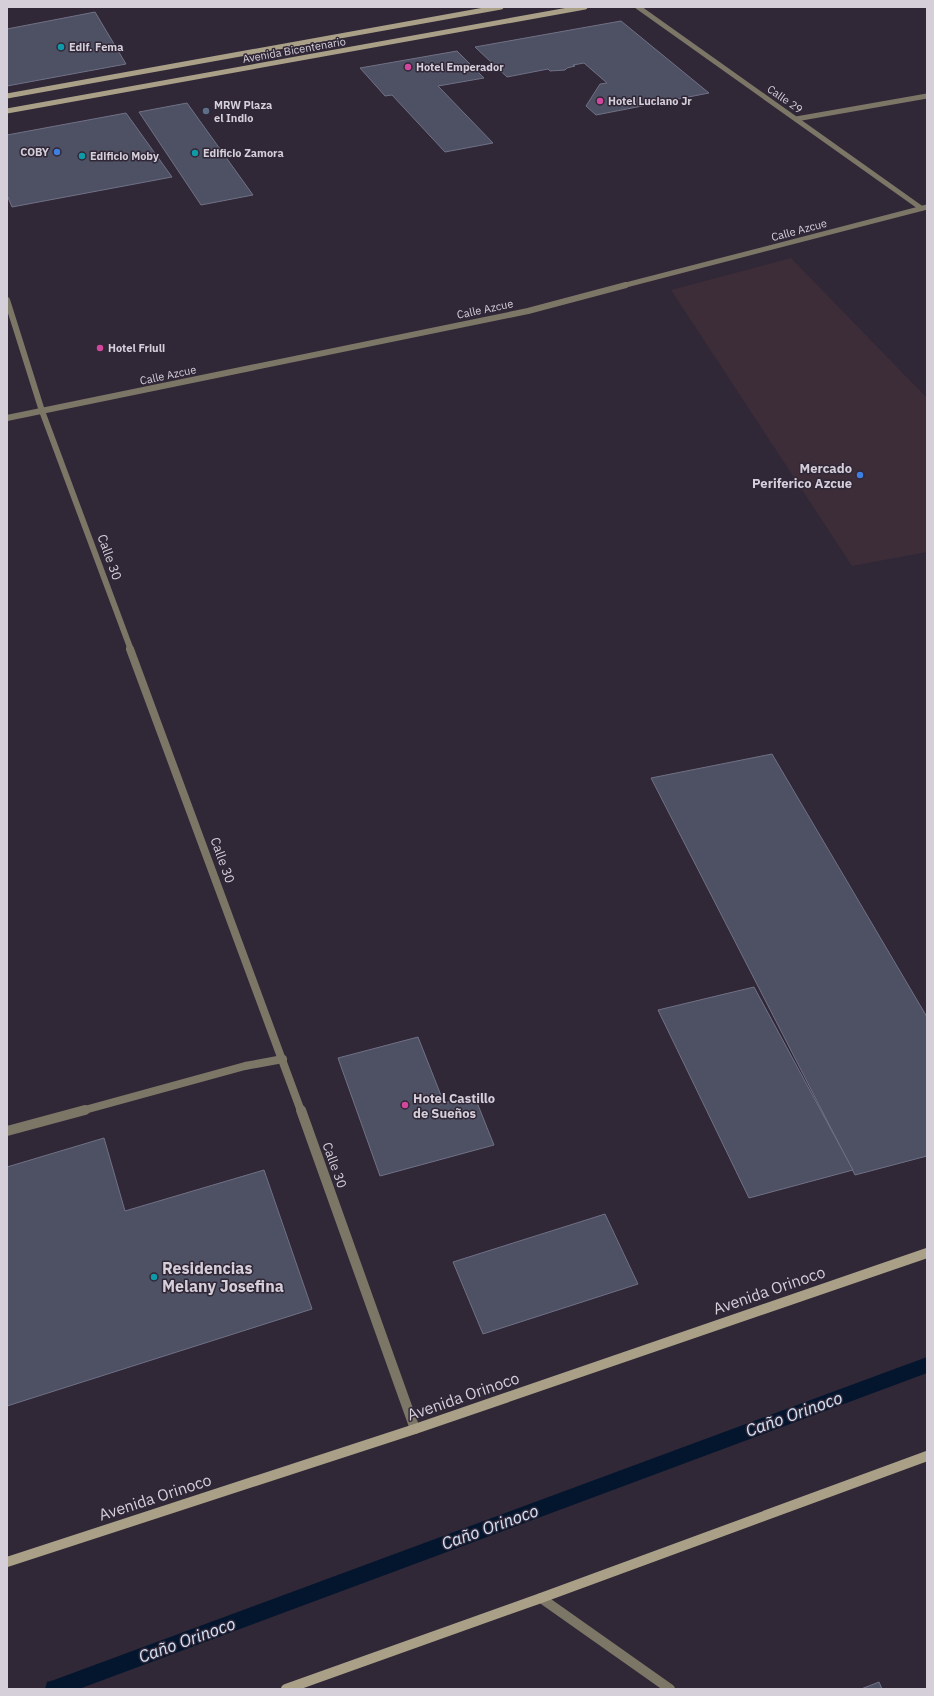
<svg xmlns="http://www.w3.org/2000/svg" width="934" height="1696" font-family="'IBM Plex Sans',sans-serif">
<style>
.commercial{fill:#3d2d38}
.lines{fill:none;stroke-linecap:round;stroke-linejoin:round}
.stream{fill:#04162e;fill-rule:evenodd}
.building{fill:#4e5063;stroke:#707186}
.lane-far1{stroke:#7c7666;stroke-width:8}
.lane{stroke:#7c7666;stroke-width:10}
.street-far3{stroke:#7c7666;stroke-width:5}
.street-far2{stroke:#7c7666;stroke-width:6}
.street-far1{stroke:#7c7666;stroke-width:8}
.street{stroke:#7c7666;stroke-width:10}
.secondary-far1{stroke:#a9a087;stroke-width:5}
.secondary{stroke:#a9a087;stroke-width:10}
.culture-dot{fill:#0f9aa8;stroke:#302737;stroke-width:1.5}
.hotel-dot{fill:#d1479c;stroke:#302737;stroke-width:1.5}
.service-dot{fill:#5c6f8a;stroke:#302737;stroke-width:1.5}
.shop-dot{fill:#3f7fe0;stroke:#302737;stroke-width:1.5}
.labels{text-anchor:middle;stroke-width:3;stroke-linejoin:round;paint-order:stroke}
.far-poi-label{font-size:11px;font-weight:bold;fill:#d5cfda;stroke:#302737;text-anchor:start}
.far-street-label{font-size:11px;fill:#d5cfda;stroke:#302737}
.poi-label{font-size:13px;font-weight:bold;fill:#d5cfda;stroke:#302737;text-anchor:end}
.street-label{font-size:13px;fill:#d5cfda;stroke:#302737}
.near-poi-label{font-size:16px;font-weight:bold;fill:#d5cfda;stroke:#302737;text-anchor:start}
.near-street-label{font-size:16px;fill:#d5cfda;stroke:#302737}
.near-water-label{font-size:17px;font-style:italic;fill:#d2e2f7;stroke:#302737}
</style>
<rect width="100%" height="100%" fill="#302737"/>
<path class="commercial" d="M791,258l136,140v154l-75,14 -181,-276z"/>
<g class="lines">
<path class="stream" d="M927,1357v16l-848,316h-34l2,-7 7,-2z"/>
</g>
<g class="building">
<path d="M95,12l31,52 -119,22v-57z"/>
<path d="M621,21l88,72 -113,22 -10,-9 14,-22 7,-1 -23,-20 -11,2 2,1 -8,2 -2,2 -15,1 -2,-2 -41,8 -32,-30z"/>
<path d="M457,51l27,27 -46,8 55,57 -48,9 -53,-57 -7,1 -25,-28z"/>
<path d="M187,103l66,92 -52,10 -62,-93z"/>
<path d="M126,113l46,64 -160,30 -5,-12v-60z"/>
<path d="M772,754l155,263v139l-72,19 -204,-397z"/>
<path d="M754,987l99,183 -104,28 -91,-188z"/>
<path d="M418,1037l26,66 30,-8 20,50 -114,31 -42,-118z"/>
<path d="M104,1138l21,73 139,-41 48,139 -305,97v-239z"/>
<path d="M605,1214l33,70 -155,50 -30,-72z"/>
<path d="M879,1682l3,7h-21z"/>
</g>
<g class="lines">
<path class="lane-far1" d="M81,1111l164,-45 38,-7"/>
<g class="lane">
<path d="M7,1131l78,-21"/>
<path d="M541,1598l129,91"/>
</g>
<g class="street-far3">
<path d="M638,7l283,201"/>
<path d="M796,119l131,-23"/>
<path d="M622,286l305,-79"/>
</g>
<g class="street-far2">
<path d="M7,300l35,111 89,239"/>
<path d="M7,418l521,-107 98,-26"/>
</g>
<path class="street-far1" d="M130,649l171,462"/>
<path class="street" d="M301,1110l114,319"/>
<g class="secondary-far1">
<path d="M7,96l494,-89"/>
<path d="M7,111l578,-104"/>
</g>
<g class="secondary">
<path d="M7,1562l408,-133 512,-176"/>
<path d="M286,1689l255,-91 386,-142"/>
</g>
</g>
<g class="culture-dot">
<circle cx="61" cy="47" r="4"/>
<circle cx="195" cy="153" r="4"/>
<circle cx="82" cy="156" r="4"/>
<circle cx="154" cy="1277" r="4"/>
</g>
<g class="hotel-dot">
<circle cx="408" cy="67" r="4"/>
<circle cx="600" cy="101" r="4"/>
<circle cx="100" cy="348" r="4"/>
<circle cx="405" cy="1105" r="4"/>
</g>
<circle class="service-dot" cx="206" cy="111" r="4"/>
<g class="shop-dot">
<circle cx="57" cy="152" r="4"/>
<circle cx="860" cy="475" r="4"/>
</g>
<g class="labels">
<g class="far-poi-label">
<text x="69" y="51">Edif. Fema</text>
<text x="416" y="71">Hotel Emperador</text>
<text x="608" y="105">Hotel Luciano Jr</text>
<text x="214" y="109">MRW Plaza<tspan x="214" dy="13">el Indio</tspan></text>
<text x="49" y="156" text-anchor="end">COBY</text>
<text x="203" y="157">Edificio Zamora</text>
<text x="90" y="160">Edificio Moby</text>
<text x="108" y="352">Hotel Friuli</text>
</g>
<g class="far-street-label">
<text transform="translate(294 50) rotate(-10)" y="4">Avenida Bicentenario</text>
<text transform="translate(785 99) rotate(35)" y="4">Calle 29</text>
<text transform="translate(799 230) rotate(-15)" y="4">Calle Azcue</text>
<text transform="translate(485 309) rotate(-12)" y="4">Calle Azcue</text>
<text transform="translate(168 375) rotate(-12)" y="4">Calle Azcue</text>
</g>
<g class="poi-label">
<text x="852" y="473">Mercado<tspan x="852" dy="15">Periferico Azcue</tspan></text>
<text x="413" y="1103" text-anchor="start">Hotel Castillo<tspan x="413" dy="15">de Sueños</tspan></text>
</g>
<g class="street-label">
<text transform="translate(110 557) rotate(70)" y="5">Calle 30</text>
<text transform="translate(223 860) rotate(70)" y="5">Calle 30</text>
<text transform="translate(335 1165) rotate(70)" y="5">Calle 30</text>
</g>
<g class="near-poi-label">
<text x="162" y="1274">Residencias<tspan x="162" dy="18">Melany Josefina</tspan></text>
</g>
<g class="near-street-label">
<text transform="translate(769 1290) rotate(-19)" y="6">Avenida Orinoco</text>
<text transform="translate(463 1396) rotate(-19)" y="6">Avenida Orinoco</text>
<text transform="translate(155 1497) rotate(-18)" y="6">Avenida Orinoco</text>
</g>
<g class="near-water-label">
<text transform="translate(794 1414) rotate(-20)" y="6">Caño Orinoco</text>
<text transform="translate(490 1527) rotate(-20)" y="6">Caño Orinoco</text>
<text transform="translate(187 1640) rotate(-20)" y="6">Caño Orinoco</text>
</g>
</g>
<rect width="934" height="1696" fill="none" stroke="#d5cfda" stroke-width="16"/>
</svg>
